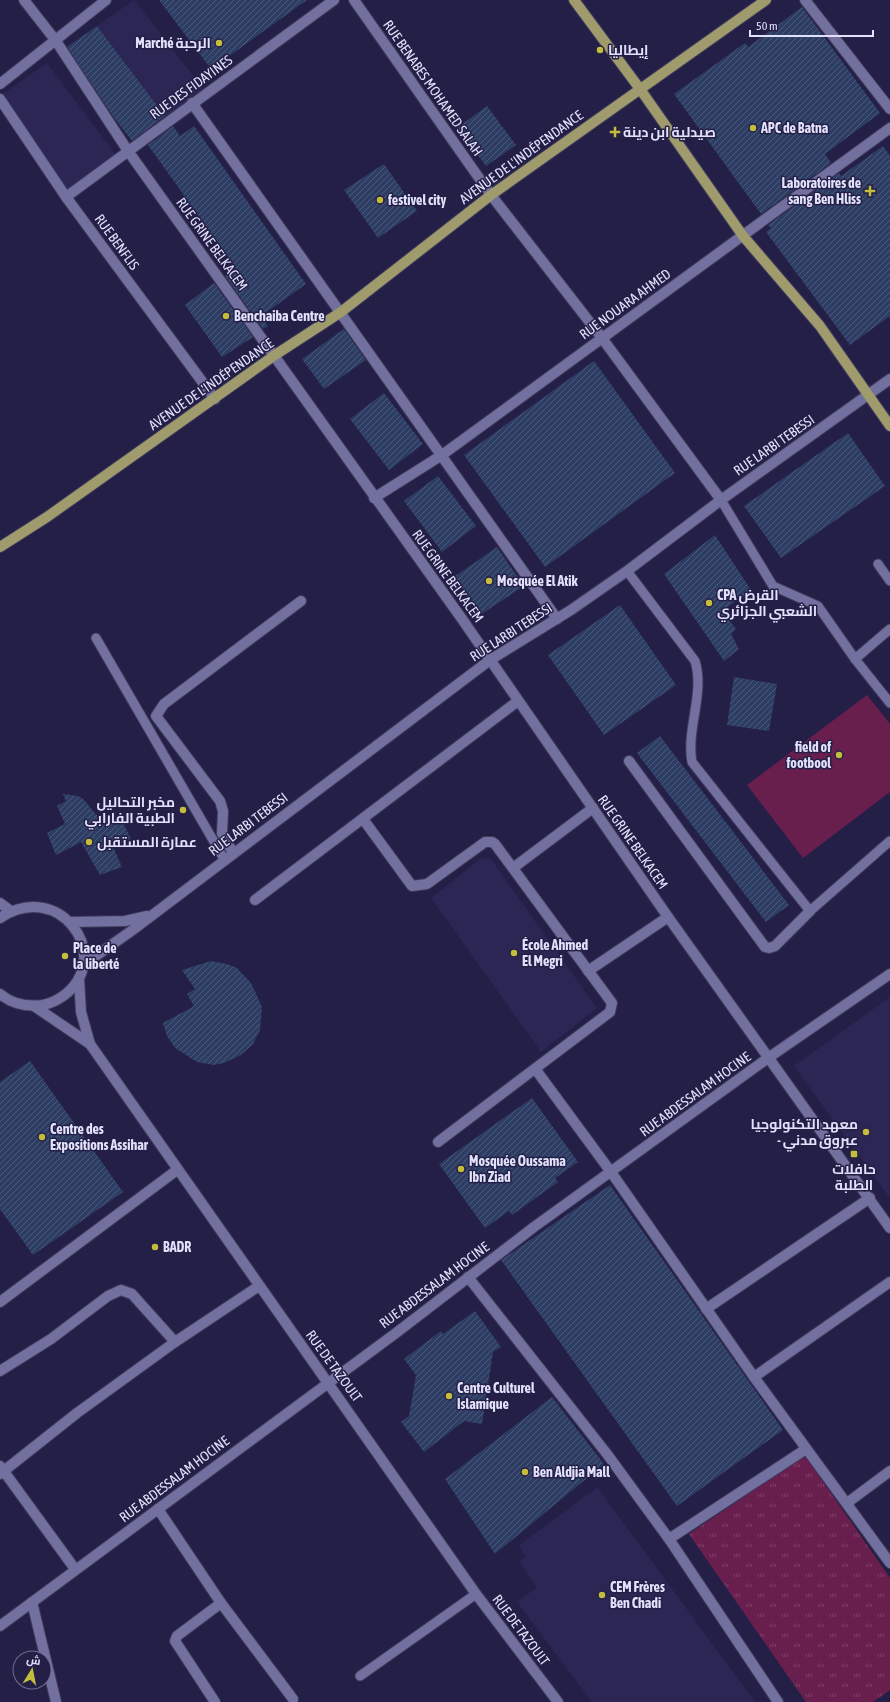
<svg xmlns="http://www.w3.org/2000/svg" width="890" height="1702" font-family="'Asap Condensed',Cairo,sans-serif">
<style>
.built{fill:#2b2654}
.grass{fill:url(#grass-tufts)}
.pitch{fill:#691f4e}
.building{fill:url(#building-hatch)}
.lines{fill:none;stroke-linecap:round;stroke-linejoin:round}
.lane-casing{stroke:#413b5d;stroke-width:11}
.street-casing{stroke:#413b5d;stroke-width:12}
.secondary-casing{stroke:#413b5d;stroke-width:12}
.primary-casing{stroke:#413b5d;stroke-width:12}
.lane{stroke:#72709e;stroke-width:9}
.street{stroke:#72709e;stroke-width:10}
.secondary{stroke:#72709e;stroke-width:10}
.primary{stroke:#a09b6c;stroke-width:10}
.poi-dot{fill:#c4bc3d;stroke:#241f46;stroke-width:1.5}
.labels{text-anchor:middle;stroke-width:3;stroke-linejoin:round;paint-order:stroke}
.poi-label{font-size:14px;font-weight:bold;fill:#e1e1fb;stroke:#241f46;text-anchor:start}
.street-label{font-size:14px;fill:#e1e1fb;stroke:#241f46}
</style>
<defs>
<pattern id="grass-tufts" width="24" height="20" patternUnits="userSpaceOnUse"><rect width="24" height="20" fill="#691f4e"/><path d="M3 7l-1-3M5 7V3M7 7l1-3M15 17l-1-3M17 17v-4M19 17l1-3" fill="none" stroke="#7e3f68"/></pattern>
<pattern id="building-hatch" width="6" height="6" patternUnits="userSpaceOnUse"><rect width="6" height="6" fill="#2d3d64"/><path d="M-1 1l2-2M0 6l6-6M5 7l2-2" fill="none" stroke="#4b597b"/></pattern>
</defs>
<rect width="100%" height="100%" fill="#241f46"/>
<g class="built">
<path d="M134,0l71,91 -39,26 -69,-91z"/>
<path d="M47,63l72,96 -53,39 -66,-102z"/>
<path d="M481,858l10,1 106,149 -56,44 -110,-154z"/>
<path d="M890,997v201l-96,-132z"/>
<path d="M598,1487v1l157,214h-163l-75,-100 20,-15 -18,-26 7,-4 -7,-12z"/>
</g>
<path class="grass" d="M805,1456l85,122v112l-17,12h-67l-117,-168z"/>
<path class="pitch" d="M867,695l23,29v68l-87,66 -56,-73z"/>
<g class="building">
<path d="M159,0h148l-96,69z"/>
<path d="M802,7l78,106 -55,41 6,9 -70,51 -87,-120 71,-51 3,4z"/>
<path d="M97,26l68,90 -33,25 -20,-26 -45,-68z"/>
<path d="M487,106l29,39 -30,21 -29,-38z"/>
<path d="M173,126l7,10 14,-10 112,158 -45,32 7,10 -5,3 -38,-53 11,-8 -88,-123z"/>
<path d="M883,146l7,10v160l-40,29 -84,-113 5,-4 -3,-3 71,-52 2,3z"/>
<path d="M384,164l33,47 -39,27 -34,-48z"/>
<path d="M214,283l39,54 -31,20 -37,-52z"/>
<path d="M344,329l22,31 -42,29 -22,-30z"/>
<path d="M594,361l81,112 -130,94 -81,-112z"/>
<path d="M384,393l39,51 -34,26 -39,-51z"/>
<path d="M848,433l37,53 -104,72 -37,-52z"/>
<path d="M438,476l38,50 -34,26 -38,-51z"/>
<path d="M715,535l36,55 -29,21 14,18 -5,5 8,15 -15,12 -60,-87z"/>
<path d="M497,547l27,39 -44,29 -26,-38z"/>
<path d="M620,605l56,80 -72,50 -56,-80z"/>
<path d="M734,677l43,7 -8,47 -42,-6z"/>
<path d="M660,736l129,169 -23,17 -129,-169z"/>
<path d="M63,794l15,2 5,3 17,20 14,-3 6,1 11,22 -18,8 9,20 -22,8 -19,-33 -25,13 -9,-22 18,-9 -8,-18 9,-5z"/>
<path d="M211,961l16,3 10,4 14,15 11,24 -2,23 -7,14 -12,11 -17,8 -10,2 -17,-3 -22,-14 -8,-12 -4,-13 31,-17 -7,-12 8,-5 -13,-19z"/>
<path d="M30,1061l93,131 -90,63 -33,-46v-127z"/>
<path d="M532,1098l46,64 -23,16 3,4 -46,33 -3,-4 -24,17 -46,-64z"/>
<path d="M610,1185l173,245 -106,76 -176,-246z"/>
<path d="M475,1311l26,36 -8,5 -11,72 -18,-3 -40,31 -23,-30 8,-6 7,-41 -12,-16 37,-28 2,3z"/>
<path d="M552,1397l52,67 -109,90 -50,-75z"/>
</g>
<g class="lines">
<defs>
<g id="lane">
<path d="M721,500l52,86 45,20 37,53 35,44"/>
<path d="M878,564l12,17"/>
<path d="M627,571l68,90c10,32 -9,68 -3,101l118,149 80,-70"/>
<path d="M96,638l128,221"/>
<path d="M855,659l35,-30"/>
<path d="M360,1676l116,-82"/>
</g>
<g id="street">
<path d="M24,0l32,41 72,110 334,468 206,298 222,311"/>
<path d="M354,0l137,195 111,143 119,162"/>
<path d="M805,0l85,109"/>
<path d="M0,84l106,-84"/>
<path d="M192,103l365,516"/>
<path d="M66,197l268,-197"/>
<path d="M374,498l68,-43 448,-327"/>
<path d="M629,761l136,186 4,1 6,-2 35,-35"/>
<path d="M363,819l49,67 15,-2 58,-42h7l3,2 117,159 -2,9 -172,130"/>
<path d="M233,853l-11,-20 1,-22 -3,-10 -64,-85 8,-12 137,-103"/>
<path d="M513,868l80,-60"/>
<path d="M255,900l263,-199"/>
<path d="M588,971l80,-54"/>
<path d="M536,1070l75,102 143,205 136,186"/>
<path d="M468,1277l139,177 62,85 109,163"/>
<path d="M0,1302l177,-132"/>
<path d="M706,1309l164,-111"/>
<path d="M0,1371l51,-32 57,-43 13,-6 11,4 43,48"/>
<path d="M754,1377l136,-95"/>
<path d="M0,1466l75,103"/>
<path d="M0,1474l77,-61 98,-71 84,-56"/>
<path d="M847,1503l43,-32"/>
<path d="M158,1509l63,94 72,96"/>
<path d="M669,1539l137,-90"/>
<path d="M32,1602l24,100"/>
<path d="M215,1702l-40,-61 2,-5 44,-33"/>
</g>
<g id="secondary">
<path d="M0,99l66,98 149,202"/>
<path d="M0,903l11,8"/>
<path d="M0,918c58,-39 113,35 67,75 -7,6 -15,10 -24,12 -16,2 -31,-1 -43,-11"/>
<path d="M70,922l55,-1 22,-5"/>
<path d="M83,965l51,-36 356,-269 81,-50 56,-39 94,-71 169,-121"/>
<path d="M79,978l2,34 9,32"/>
<path d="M34,1006l56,38 386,550 82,108"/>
<path d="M0,1626l396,-293 138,-106 234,-169 122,-84"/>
</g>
<g id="primary">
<path d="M574,0l66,89 103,147 77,90 70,100"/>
<path d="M0,547l47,-30 228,-162 66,-43 150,-117 275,-195"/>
</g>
</defs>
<use href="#lane" class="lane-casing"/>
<use href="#street" class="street-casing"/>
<use href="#secondary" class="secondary-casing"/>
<use href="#primary" class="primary-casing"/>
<use href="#lane" class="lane"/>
<use href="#street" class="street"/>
<use href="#secondary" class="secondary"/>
<use href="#primary" class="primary"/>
</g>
<g class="poi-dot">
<circle cx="219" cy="43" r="4"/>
<circle cx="600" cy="50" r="4"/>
<circle cx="753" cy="128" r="4"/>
<path d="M613 126h4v4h4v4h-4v4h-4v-4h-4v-4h4z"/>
<path d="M868 185h4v4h4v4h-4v4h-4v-4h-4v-4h4z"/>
<circle cx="380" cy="200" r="4"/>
<circle cx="226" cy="316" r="4"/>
<circle cx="489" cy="581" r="4"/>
<circle cx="709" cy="603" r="4"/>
<circle cx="839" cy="755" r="4"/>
<circle cx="183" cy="810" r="4"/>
<circle cx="89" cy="842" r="4"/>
<circle cx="514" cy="953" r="4"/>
<circle cx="65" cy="956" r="4"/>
<circle cx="866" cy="1132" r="4"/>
<circle cx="42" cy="1137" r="4"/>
<rect x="850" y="1150" width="8" height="8" rx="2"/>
<circle cx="461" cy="1169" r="4"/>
<circle cx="155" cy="1247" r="4"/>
<circle cx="449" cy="1396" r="4"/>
<circle cx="525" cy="1472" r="4"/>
<circle cx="602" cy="1595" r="4"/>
</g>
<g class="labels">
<g class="poi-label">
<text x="211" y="48" text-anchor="end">Marché الرحبة</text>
<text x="608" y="55">إيطاليا</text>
<text x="761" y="133">APC de Batna</text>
<text x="623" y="137">صيدلية ابن دينة</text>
<text x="861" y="188" text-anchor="end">Laboratoires de<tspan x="861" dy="16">sang Ben Hliss</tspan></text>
<text x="388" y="205">festivel city</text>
<text x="234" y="321">Benchaiba Centre</text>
<text x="497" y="586">Mosquée El Atik</text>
<text x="717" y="600">CPA القرض<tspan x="717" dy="16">الشعبي الجزائري</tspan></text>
<text x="831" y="752" text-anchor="end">field of<tspan x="831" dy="16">footbool</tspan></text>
<text x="175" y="807" text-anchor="end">مخبر التحاليل<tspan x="175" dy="16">الطبية الفارابي</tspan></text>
<text x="97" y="847">عمارة المستقبل</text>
<text x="522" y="950">École Ahmed<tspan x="522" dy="16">El Megri</tspan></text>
<text x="73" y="953">Place de<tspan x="73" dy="16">la liberté</tspan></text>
<text x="858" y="1129" text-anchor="end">معهد التكنولوجيا<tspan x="858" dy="16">- عبروق مدني</tspan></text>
<text x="50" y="1134">Centre des<tspan x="50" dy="16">Expositions Assihar</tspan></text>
<text x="469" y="1166">Mosquée Oussama<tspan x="469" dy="16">Ibn Ziad</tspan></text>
<text x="854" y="1174" text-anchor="middle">حافلات<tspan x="854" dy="16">الطلبة</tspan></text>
<text x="163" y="1252">BADR</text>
<text x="457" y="1393">Centre Culturel<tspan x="457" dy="16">Islamique</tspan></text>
<text x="533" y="1477">Ben Aldjia Mall</text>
<text x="610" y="1592">CEM Frères<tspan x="610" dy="16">Ben Chadi</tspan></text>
</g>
<g class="street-label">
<text transform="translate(191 87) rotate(-36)" y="5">RUE DES FIDAYINES</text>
<text transform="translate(433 88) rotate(55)" y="5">RUE BENABES MOHAMED SALAH</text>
<text transform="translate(521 157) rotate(-36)" y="5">AVENUE DE L'INDÉPENDANCE</text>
<text transform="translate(117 242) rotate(54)" y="5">RUE BENFLIS</text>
<text transform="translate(212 244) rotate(54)" y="5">RUE GRINE BELKACEM</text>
<text transform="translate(625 304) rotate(-36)" y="5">RUE NOUARA AHMED</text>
<text transform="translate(211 384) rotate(-35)" y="5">AVENUE DE L'INDÉPENDANCE</text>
<text transform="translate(774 445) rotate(-35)" y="5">RUE LARBI TEBESSI</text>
<text transform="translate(448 576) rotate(54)" y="5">RUE GRINE BELKACEM</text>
<text transform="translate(511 632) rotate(-33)" y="5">RUE LARBI TEBESSI</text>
<text transform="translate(248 824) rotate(-37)" y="5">RUE LARBI TEBESSI</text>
<text transform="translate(633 842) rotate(55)" y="5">RUE GRINE BELKACEM</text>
<text transform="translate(695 1094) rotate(-36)" y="5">RUE ABDESSALAM HOCINE</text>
<text transform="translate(434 1285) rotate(-37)" y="5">RUE ABDESSALAM HOCINE</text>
<text transform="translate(334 1366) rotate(54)" y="5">RUE DE TAZOULT</text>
<text transform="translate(174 1479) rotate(-37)" y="5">RUE ABDESSALAM HOCINE</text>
<text transform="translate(521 1630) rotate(53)" y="5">RUE DE TAZOULT</text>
</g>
</g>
<g transform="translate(32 1670) rotate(10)"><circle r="19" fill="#241f46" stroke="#706d8e"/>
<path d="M0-3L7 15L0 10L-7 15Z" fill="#c4bc3d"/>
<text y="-6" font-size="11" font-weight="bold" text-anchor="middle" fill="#e1e1fb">ش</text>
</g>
<path d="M750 30v6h123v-6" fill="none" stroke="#e1e1fb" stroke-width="2"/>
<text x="756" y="30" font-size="12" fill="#e1e1fb" stroke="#241f46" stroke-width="3" paint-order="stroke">50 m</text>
</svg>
